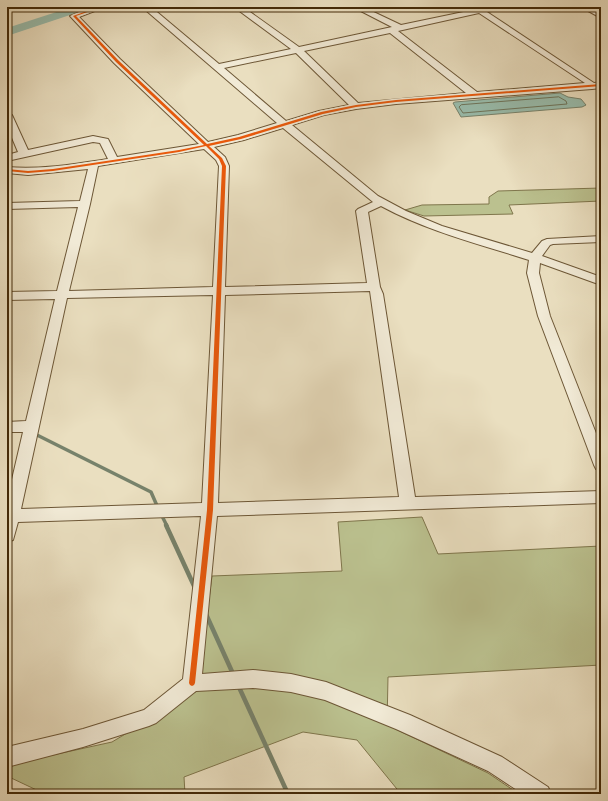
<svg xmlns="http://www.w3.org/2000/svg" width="608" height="801" font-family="'Libre Caslon Text',serif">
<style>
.green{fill:#bbc18f;stroke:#7f764c}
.water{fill:#99bdad;stroke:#77826b}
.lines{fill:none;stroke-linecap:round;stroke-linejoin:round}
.shore{stroke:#6e745a;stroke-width:1}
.stream-far1{stroke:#77826b;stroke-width:3.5}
.stream{stroke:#77826b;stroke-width:4.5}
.river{fill:#99bdad;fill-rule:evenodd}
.minor-casing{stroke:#6d5736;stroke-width:2}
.minor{fill:#f1ead6;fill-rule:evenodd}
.cycleway-casing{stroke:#f1ead6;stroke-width:3}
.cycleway{fill:#e8590c;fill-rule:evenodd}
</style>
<rect width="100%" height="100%" fill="#eadfc0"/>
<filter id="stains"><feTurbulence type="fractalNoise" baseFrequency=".005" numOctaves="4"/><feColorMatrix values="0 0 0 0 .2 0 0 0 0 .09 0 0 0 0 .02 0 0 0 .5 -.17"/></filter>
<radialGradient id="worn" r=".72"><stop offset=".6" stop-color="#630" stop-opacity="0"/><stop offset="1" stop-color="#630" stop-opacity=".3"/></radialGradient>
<g class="green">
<path d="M601,188v13l-92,4 4,9 -89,2 -19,-6 17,-5 67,-1v-7l9,-6z"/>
<path d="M422,517l16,37 163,-8v119l-213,12 -1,48 101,48 31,21h-118l-44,-54 -54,-8 -119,45 1,17h-140l-38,-18v-11l105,-23 85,-51 15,-115 130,-5 -4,-49z"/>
</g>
<path class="water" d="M560,93l8,4 13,2 5,6 -4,2 -121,10 -8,-14 2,-1z"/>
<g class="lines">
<path class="shore" d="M559,97l7,4 1,3 -104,9 -4,-6 2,-2z"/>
<g class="stream-far1">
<path d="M7,420l8,4"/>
<path d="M33,433l118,59 7,16"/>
<path d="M161,514l6,12"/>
</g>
<g class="stream">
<path d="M166,525l29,63"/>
<path d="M205,612l29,64"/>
<path d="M238,685l50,109"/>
</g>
<path class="river" d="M72,7h18l-2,2 -81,27v-8z"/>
<defs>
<g id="minor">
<path d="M93,7h12l-26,10 41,42 88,83 30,-7 39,-12 -135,-116h9l68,57 72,-15 -57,-42h9l56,40 93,-20 -39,-20h10l38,18 72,-15v-3h29l-1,2 -14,3 107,71 7,-1v6l-9,1 -196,15 -40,5 -32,6 -32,10 86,71 28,15 36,15 90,27 10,-12 5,-2 54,-3v6l-48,2 -3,1 -8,11 59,21v8l-61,-22 -1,10 11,43 51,130v25l-5,-2 -2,-4 -56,-149 -11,-43 2,-13c-50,-16 -102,-29 -148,-54l-13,6 12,75 3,7 32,203 186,-6v12l-384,13 -15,158 51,-4 38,4 35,8 84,33 92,42 46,30 3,7h-28l-35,-23 -92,-42 -71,-29 -34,-8 -38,-4 -57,3 -40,32 -7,3 -66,21 -76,20v-20l76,-18 61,-19 39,-31 18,-163 -183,6 -5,18 -6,2v-41l16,-69h-16v-10l19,-1 29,-122 -48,1v-8l50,-1 21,-84 -71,2v-6l73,-2 8,-32 -60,6 -21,-2v-6c34,3 67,-3 101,-8l-8,-16 -7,-1 -86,19v-6l11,-3 -11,-26v-14l5,3 16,35 65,-14 15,3 9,18 82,-13 -85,-81 -44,-47zM479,13l106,70 -108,9 -79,-61zM390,33l76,60 -108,10 -54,-52zM296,53l53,52 -30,6 -33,10 -62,-53zM283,128l90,74 -15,7 -2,2 11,72 -142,4 4,-121 -4,-9 -11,-10 30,-7zM204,149l12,11 3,6 -6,121 -144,4 21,-87 8,-38zM370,291l29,206 -181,6 7,-208zM213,295l-11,208 -181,6 46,-211z"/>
<path d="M581,7h10l10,6v5z"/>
</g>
</defs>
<use href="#minor" class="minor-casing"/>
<use href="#minor" class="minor"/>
<defs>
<path id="cycleway" d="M98,7h4l-26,9 42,44 89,84 32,-7 82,-25 35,-7 40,-5 205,-16v2l-205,16 -40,5 -33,7 -82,25 -32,7 13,12 4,8 -13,344 -18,173 -1,2 -2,1 -2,-1 -1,-2 18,-173 15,-344 -3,-7 -13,-13 -27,6 -126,19 -25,2 -21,-2v-2l21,2 25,-2 126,-19 25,-5 -88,-83 -43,-46z"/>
</defs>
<use href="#cycleway" class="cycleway-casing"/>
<use href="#cycleway" class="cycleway"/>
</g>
<rect width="608" height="801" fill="none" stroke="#eadfc0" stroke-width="24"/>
<rect x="8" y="8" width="592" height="785" fill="none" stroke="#432a08" stroke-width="2"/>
<rect x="12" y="12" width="584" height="777" fill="none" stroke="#432a08"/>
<rect width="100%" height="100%" filter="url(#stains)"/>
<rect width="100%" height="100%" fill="url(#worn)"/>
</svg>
